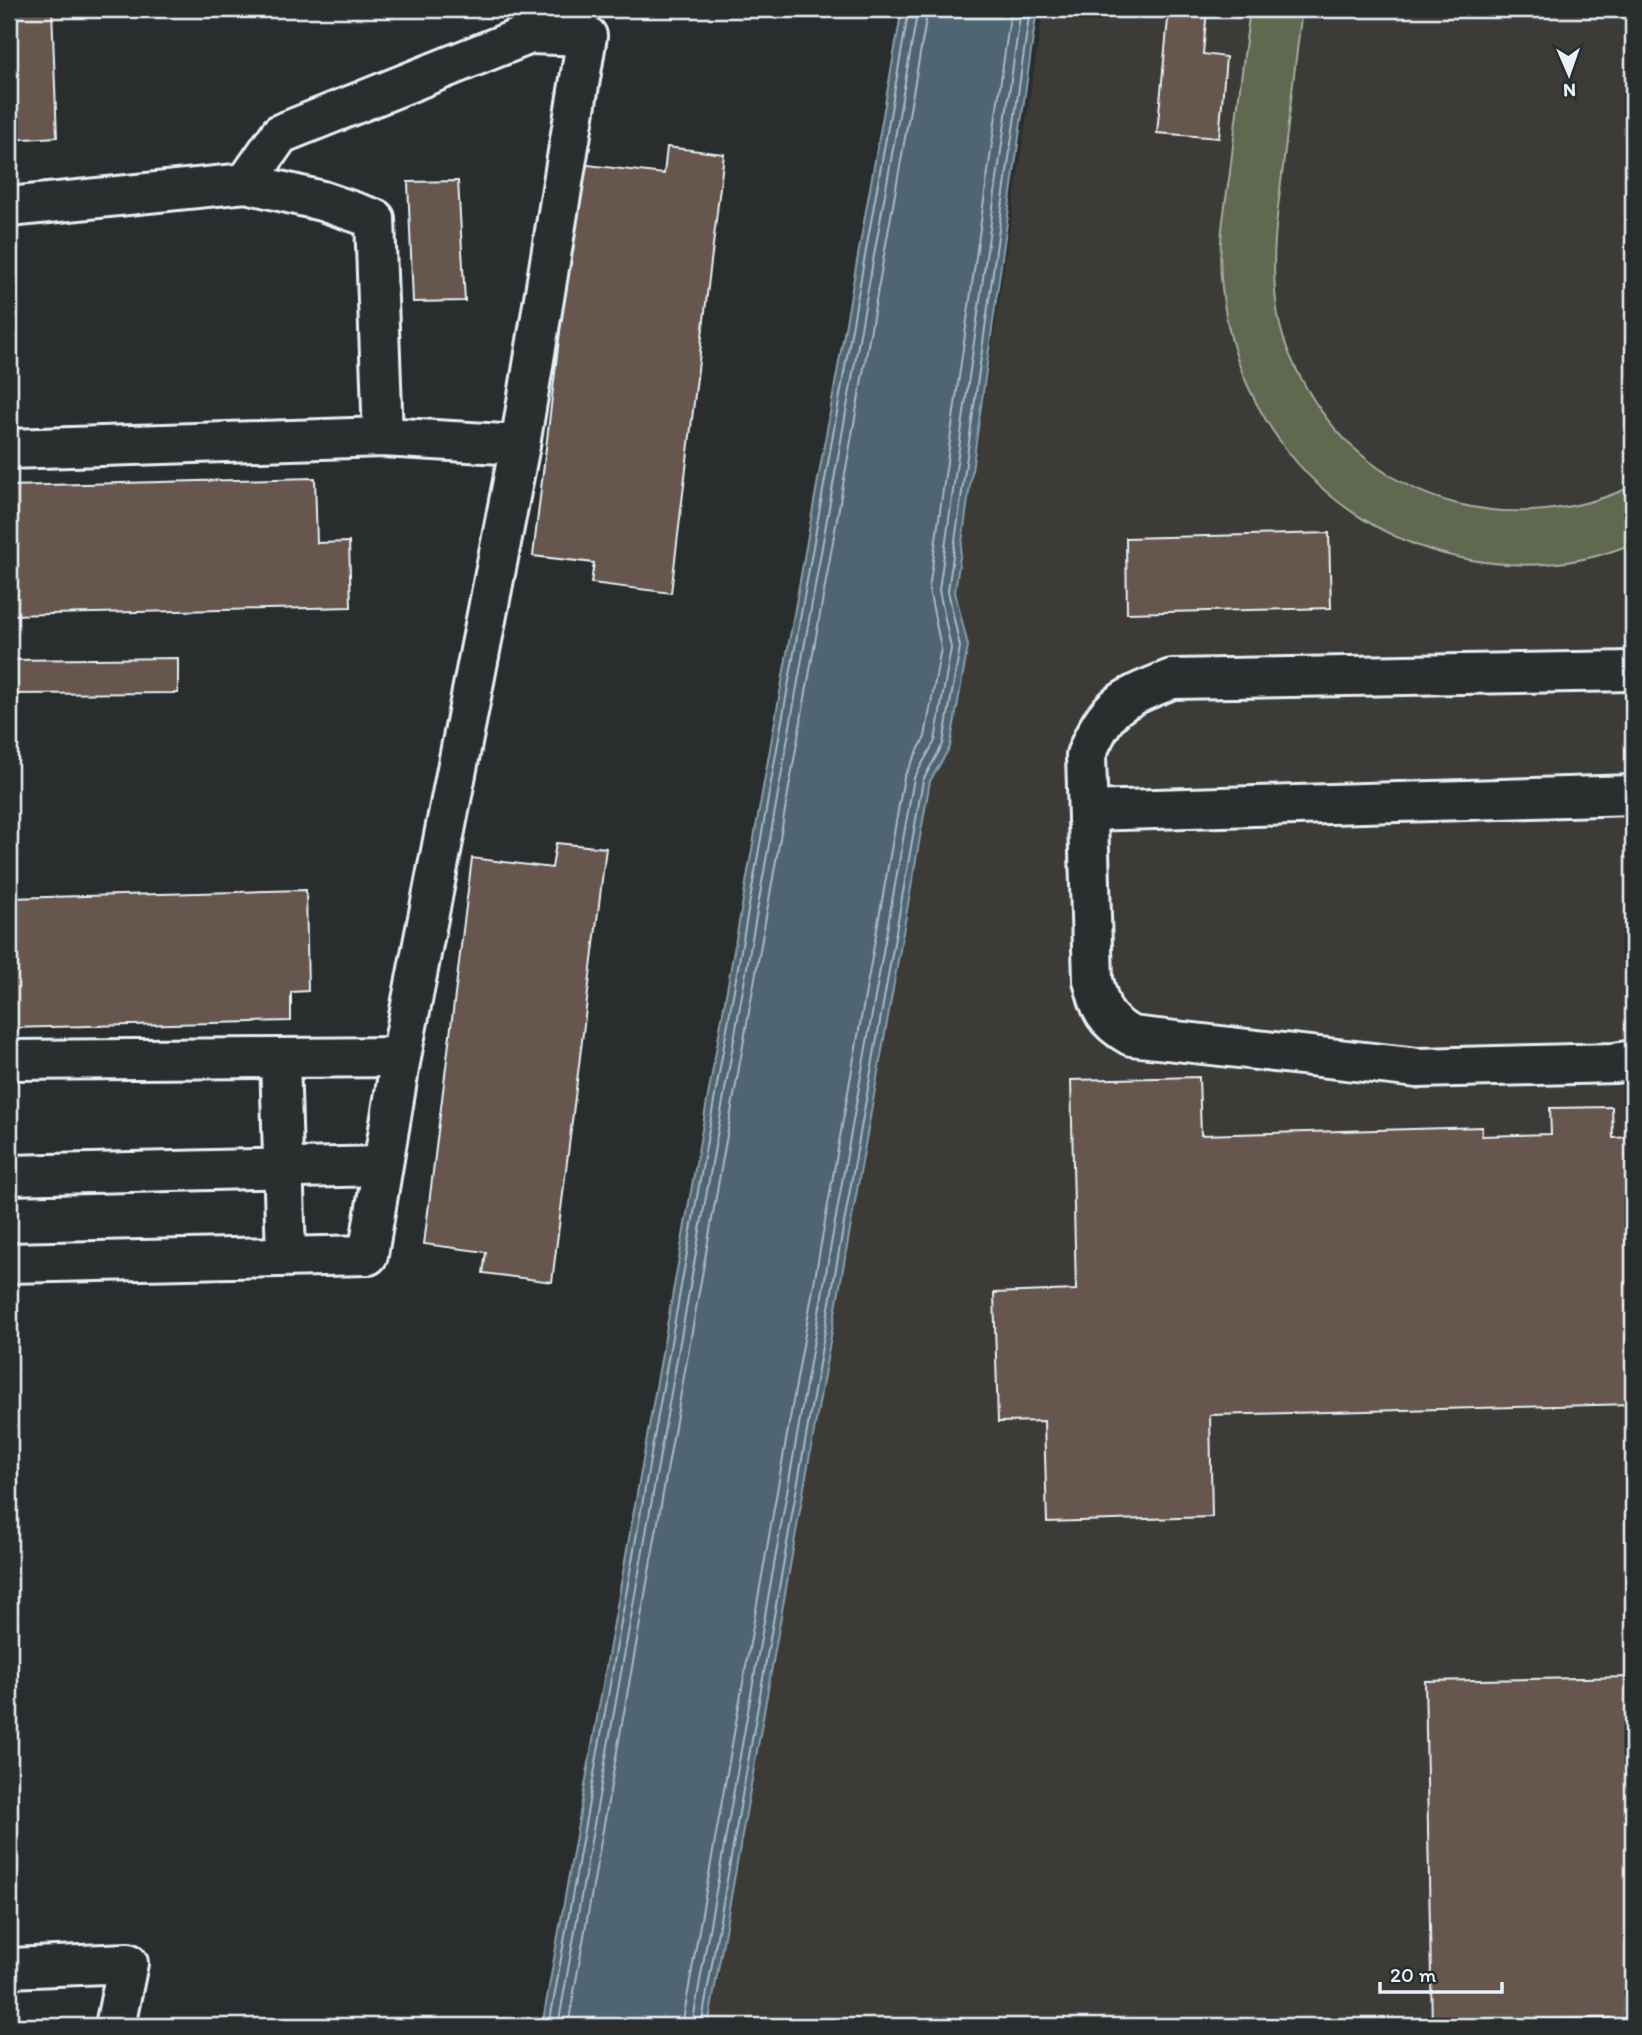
<svg xmlns="http://www.w3.org/2000/svg" width="1642" height="2035" font-family="Itim,sans-serif">
<style>
.built{fill:#3c3a38}
.green{fill:#60684f;stroke:#a4aca4;stroke-width:2}
.water{fill:#4f6573;stroke:#8c9da8;stroke-width:2}
.lines{fill:none;stroke-linecap:round;stroke-linejoin:round}
.shore{stroke:#abb9c3;stroke-width:2}
.building{fill:#66574e;stroke:#e8f1f8;stroke-width:2}
.minor-casing{stroke:#e8f1f8;stroke-width:44}
.minor{stroke:#2a2d2e;stroke-width:38}
</style>
<rect width="100%" height="100%" fill="#2a2d2e"/>
<filter id="ink" filterUnits="userSpaceOnUse"><feTurbulence type="fractalNoise" baseFrequency=".0143" numOctaves="2"/><feDisplacementMap in="SourceGraphic" scale="14" xChannelSelector="R" yChannelSelector="G"/><feConvolveMatrix kernelMatrix="1 2 1 2 8 2 1 2 1" color-interpolation-filters="sRGB"/></filter>
<g filter="url(#ink)">
<path class="built" d="M1043,9h590v2017h-925l222,-1245 20,-34 17,-100 -12,-55z"/>
<path class="green" d="M1250,9h52c-6,52 -13,105 -19,158 -6,47 -13,94 -6,142 4,33 20,65 38,93 71,108 204,136 318,84v57c-66,30 -150,27 -217,2 -114,-43 -186,-148 -195,-267 -3,-35 4,-71 9,-106 6,-54 13,-109 20,-163z"/>
<path class="water" d="M902,9h135l-82,583 13,54 -18,101 -20,34 -222,1245h-166z"/>
<g class="lines">
<g class="shore">
<path d="M549,2026l360,-2017"/>
<path d="M558,2026l360,-2017"/>
<path d="M568,2026l360,-2017"/>
<path d="M682,2026l222,-1249 21,-40 16,-89 -12,-59 82,-580"/>
<path d="M692,2026l222,-1248 21,-37 16,-93 -12,-58 82,-581"/>
<path d="M701,2026l222,-1246 20,-36 17,-97 -12,-56 82,-582"/>
</g>
</g>
<g class="building">
<path d="M9,9h43l5,128 -48,3z"/>
<path d="M1169,9h38l-4,45 23,3 -7,81 -62,-5z"/>
<path d="M667,147l57,7 -53,439 -80,-10 3,-20 -61,-7 47,-392 84,10z"/>
<path d="M458,181l7,120 -52,1 -5,-120z"/>
<path d="M315,478l2,65 32,-1 2,65 -342,8v-129z"/>
<path d="M1329,533l2,75 -204,5 -1,-75z"/>
<path d="M178,658v35l-169,1v-34z"/>
<path d="M556,843l50,5 -54,434 -69,-9 3,-21 -62,-8 48,-386 80,10z"/>
<path d="M306,890l2,101 -17,1v29l-282,7v-130z"/>
<path d="M1199,1077l2,58 281,-8v9l69,-2 -1,-26 62,-1 1,31 20,-1v267l-423,11 2,102 -165,5 -3,-101 -46,1 -4,-129 82,-3 -5,-210z"/>
<path d="M1633,1677v349h-22v-8l-105,2v6h-74l-7,-345z"/>
</g>
<g class="lines">
<defs>
<g id="minor">
<path d="M246,183l34,-49 250,-100 57,2 -67,409"/>
<path d="M9,207l237,-24 76,18 53,18 8,218"/>
<path d="M9,449l374,-12 137,8 -119,612 -33,198 -359,8"/>
<path d="M1633,671l-461,8c-50,20 -65,24 -86,76l7,225c8,30 10,40 38,56l287,32 197,-5 18,-3"/>
<path d="M1088,811l545,-16"/>
<path d="M280,1058l6,198"/>
<path d="M9,1060l392,-3"/>
<path d="M9,1175l373,-9"/>
<path d="M9,1968l119,-5 -13,63"/>
</g>
</defs>
<use href="#minor" class="minor-casing"/>
<use href="#minor" class="minor"/>
</g>
</g>
<rect width="1642" height="2035" fill="none" stroke="#2a2d2e" stroke-width="35"/>
<rect x="18" y="18" width="1607" height="2000" fill="none" stroke="#e8f1f8" stroke-width="2.5" filter="url(#ink)"/>
<g transform="translate(1569 74) rotate(178)" stroke="#2a2d2e" stroke-width="5" paint-order="stroke">
<path d="M0-5L12 26L0 18L-12 26Z" fill="#e8f1f8"/>
<text y="-10" font-size="19" font-weight="bold" text-anchor="middle" fill="#e8f1f8">N</text>
</g>
<path d="M1380 1982v10h122v-10" fill="none" stroke="#e8f1f8" stroke-width="3.5"/>
<text x="1390" y="1982" font-size="21" fill="#e8f1f8" stroke="#2a2d2e" stroke-width="5" paint-order="stroke">20 m</text>
</svg>
